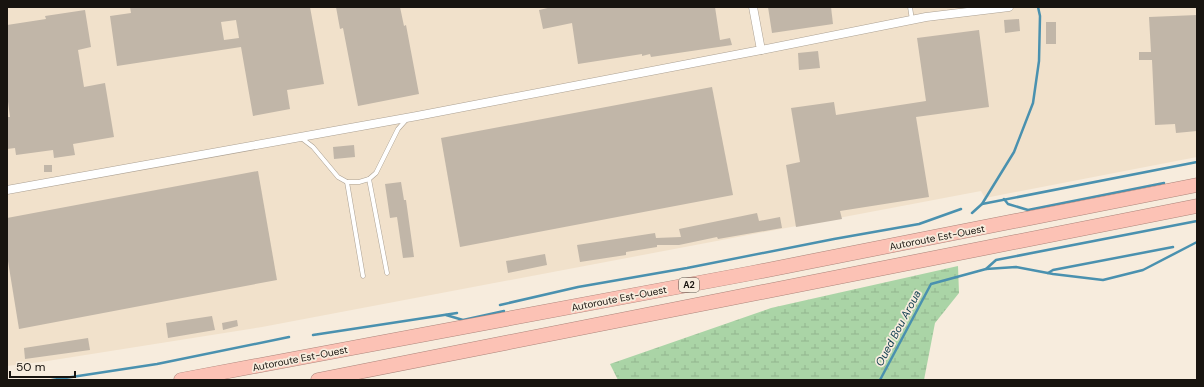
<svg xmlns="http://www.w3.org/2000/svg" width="1204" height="387" font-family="'DM Sans',sans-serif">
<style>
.built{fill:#f1e1cb}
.wetland{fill:url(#wetland-marsh)}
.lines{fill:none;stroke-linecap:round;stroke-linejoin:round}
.stream{stroke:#4a91af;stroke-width:2.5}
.building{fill:#c1b6a8;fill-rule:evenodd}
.lane-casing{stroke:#aca193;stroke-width:5}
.street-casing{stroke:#aca193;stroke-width:9}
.highway-casing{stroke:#ac857b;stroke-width:15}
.lane{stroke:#fff;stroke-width:4}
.street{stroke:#fff;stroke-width:8}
.highway{stroke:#fcc2b5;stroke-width:14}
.labels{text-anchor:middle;stroke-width:3.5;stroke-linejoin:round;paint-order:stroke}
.shield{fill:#f7ecdd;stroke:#5b554d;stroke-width:1}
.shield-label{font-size:9px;font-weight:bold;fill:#18140f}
.street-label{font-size:10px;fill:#18140f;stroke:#f7ecdd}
.water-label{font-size:11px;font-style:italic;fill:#144153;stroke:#f7ecdd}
</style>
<defs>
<pattern id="wetland-marsh" width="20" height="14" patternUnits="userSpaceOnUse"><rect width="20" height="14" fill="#aad4a6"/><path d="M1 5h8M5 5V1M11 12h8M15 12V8" fill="none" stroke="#92b58e"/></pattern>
</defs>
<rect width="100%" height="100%" fill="#f7ecdd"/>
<path class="built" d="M7,7h1190v150l-212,41 -4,-7 -719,136 -221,35 -34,4z"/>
<path class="wetland" d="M958,266l1,27 -24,30 -11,57h-306l-8,-16 161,-56z"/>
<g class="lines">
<g class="stream">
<path d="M1004,199l4,5 20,6 136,-27"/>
<path d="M982,204l215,-42"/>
<path d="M972,213l10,-9 32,-52 19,-49 6,-42 1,-45 -2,-9"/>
<path d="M986,269l10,-9 201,-39"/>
<path d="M1048,273l5,-3 120,-23"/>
<path d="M500,305l78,-18 109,-19 147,-29 85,-15 42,-15"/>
<path d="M446,315l17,5 41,-9"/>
<path d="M313,335l144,-22"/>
<path d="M52,380l105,-16 132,-27"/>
<path d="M880,380l51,-96 55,-15 30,-2 37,7 50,6 40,-10 54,-28"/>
</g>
</g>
<g class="building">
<path d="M130,7h180l14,77 -37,6 3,19 -37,7 -12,-69 -124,19 -7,-50 21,-3zM236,20l3,18 -15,2 -3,-18z"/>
<path d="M336,7h64l4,19 2,-1 13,69 -61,12 -15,-78 -3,1z"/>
<path d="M552,7h163l5,33 10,-2 2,7 -81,12 -1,-3 -8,2v-2l-64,10 -6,-41 -29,6 -4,-19z"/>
<path d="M768,7h63l2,17 -61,9z"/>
<path d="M85,10l6,37 -13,3 6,37 21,-4 9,54 -41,7 2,11 -21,3 -1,-8 -37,5 -1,-7 -8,1v-32h3l-3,-23v-69l39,-6 -1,-3z"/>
<path d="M1197,15v116l-21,2 -1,-9 -20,1 -3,-65h-13v-8h12l-2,-35z"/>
<path d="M1019,19l1,12 -15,2 -1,-13z"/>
<rect x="1046" y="22" width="10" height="22"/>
<path d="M979,30l10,77 -73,10 13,80 -89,14 2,8 -46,8 -10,-62 14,-3 -9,-54 43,-6 2,13 90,-14 -9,-63z"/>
<path d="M818,51l2,17 -21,2 -1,-17z"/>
<path d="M712,87l21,108 -273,52 -19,-109z"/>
<path d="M354,145l1,12 -21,2 -1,-12z"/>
<rect x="44" y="165" width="8" height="7"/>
<path d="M258,171l19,109 -258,49 -12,-74v-37z"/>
<path d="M401,182l3,18h2l8,57 -11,1 -6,-41 -7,1 -5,-34z"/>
<path d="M757,213l2,8 21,-4 2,11 -64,11 -1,-2 -38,8h-22v2l-31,5v3l-46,7 -3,-17 78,-12 1,5 25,-1 -2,-8z"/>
<path d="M545,254l2,11 -39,8 -2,-12z"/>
<path d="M212,316l3,14 -47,8 -2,-15z"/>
<path d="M237,320l1,6 -15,4 -1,-7z"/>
<path d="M88,338l2,12 -65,9 -1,-11z"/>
</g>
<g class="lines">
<defs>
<g id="lane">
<path d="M910,7l2,13"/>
<path d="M300,137l13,10 25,30 9,5h12l10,-3 7,-6 22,-44 8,-9"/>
<path d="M369,179l18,94"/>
<path d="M347,182l16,94"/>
</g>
<g id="street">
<path d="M761,50l165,-33 83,-10"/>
<path d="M7,190l410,-74 344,-66 -8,-43"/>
</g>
<g id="highway">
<path d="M181,380l571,-107 445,-88"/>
<path d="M318,380l879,-174"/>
</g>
</defs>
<use href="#lane" class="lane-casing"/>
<use href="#street" class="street-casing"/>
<use href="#highway" class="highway-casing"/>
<use href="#lane" class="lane"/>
<use href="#street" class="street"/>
<use href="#highway" class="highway"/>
</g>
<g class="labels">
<rect class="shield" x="679" y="278" width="20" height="14" rx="3"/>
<g class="shield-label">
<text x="689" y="288">A2</text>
</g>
<g class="street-label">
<text transform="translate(937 237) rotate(-11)" y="4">Autoroute Est-Ouest</text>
<text transform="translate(619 298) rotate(-11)" y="4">Autoroute Est-Ouest</text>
<text transform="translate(300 358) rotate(-11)" y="4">Autoroute Est-Ouest</text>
</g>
<g class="water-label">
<text transform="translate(898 328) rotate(-62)" y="4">Oued Bou Aroua</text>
</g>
</g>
<rect width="1204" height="387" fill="none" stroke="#18140f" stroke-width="16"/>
<path d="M10 371v6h65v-6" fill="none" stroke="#18140f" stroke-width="2"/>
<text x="16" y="371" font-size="12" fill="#18140f" stroke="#f7ecdd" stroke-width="3" paint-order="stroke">50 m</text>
</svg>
